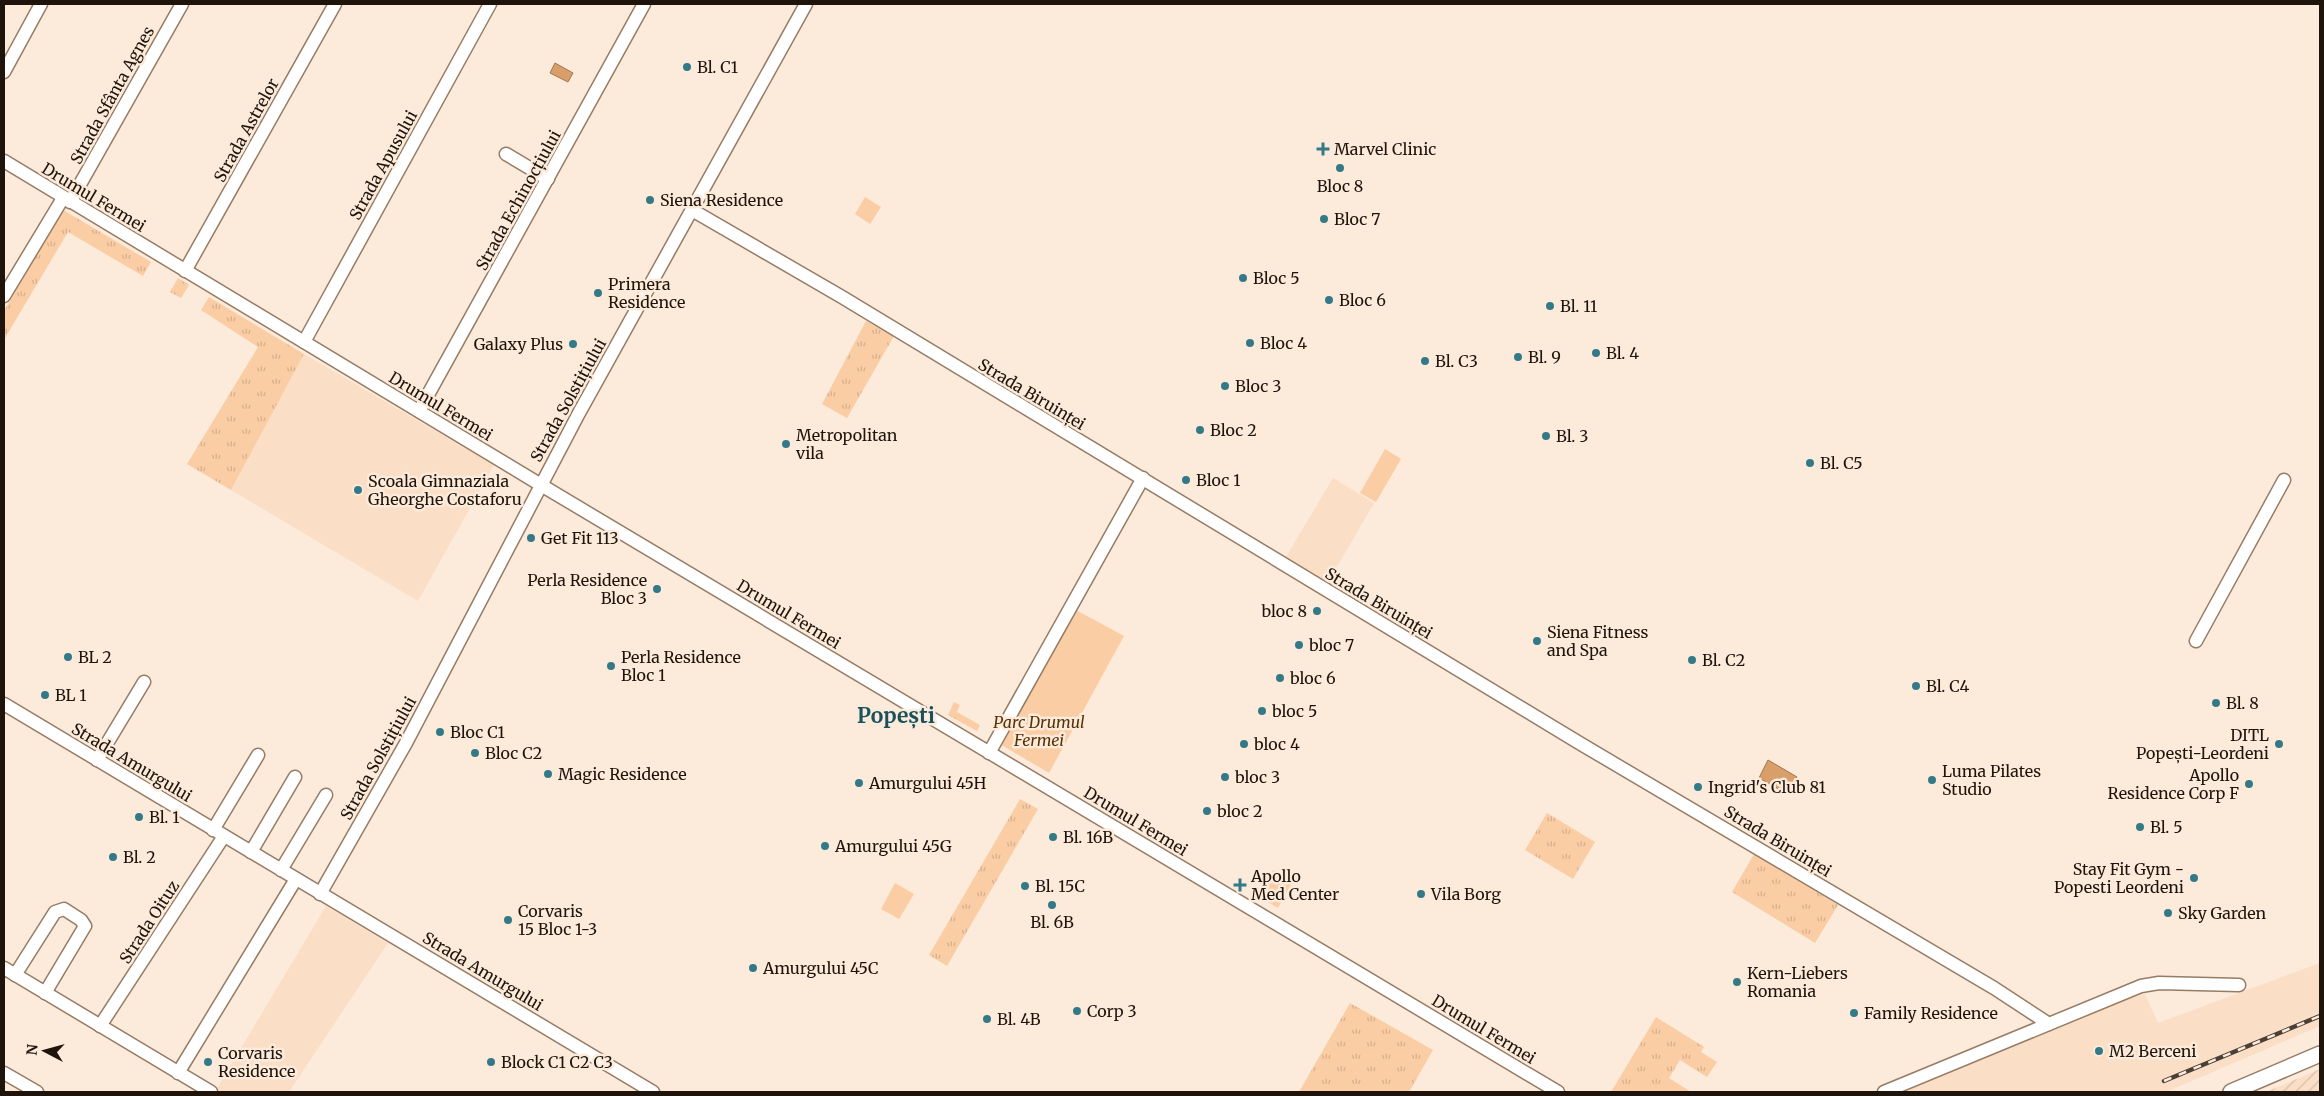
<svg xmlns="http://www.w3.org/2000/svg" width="2324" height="1096" font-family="Merriweather,serif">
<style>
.built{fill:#fbdec6}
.industrial{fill:url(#industrial-furrows)}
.grass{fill:url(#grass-tufts)}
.park{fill:#facda4}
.water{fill:#d89f6a;stroke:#a0754e}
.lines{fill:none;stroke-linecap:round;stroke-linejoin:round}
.minor-casing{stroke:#967c64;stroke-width:15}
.major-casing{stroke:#967c64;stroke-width:18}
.minor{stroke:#fff;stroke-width:12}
.major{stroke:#fff;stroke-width:15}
.rail-casing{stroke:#4b4035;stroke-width:4.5}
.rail{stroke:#fceadb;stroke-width:2.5;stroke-dasharray:8;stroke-linecap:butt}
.poi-dot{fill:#347987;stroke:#fceadb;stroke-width:2}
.labels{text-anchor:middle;stroke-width:5;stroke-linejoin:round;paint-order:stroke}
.poi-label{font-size:16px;fill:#1e140b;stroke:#fceadb;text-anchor:start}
.street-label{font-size:16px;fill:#1e140b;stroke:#fceadb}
.park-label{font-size:16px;font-style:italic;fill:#563104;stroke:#fceadb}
.district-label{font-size:21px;font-weight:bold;fill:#19525d;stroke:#fceadb}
</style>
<defs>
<pattern id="industrial-furrows" width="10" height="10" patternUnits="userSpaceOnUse" patternTransform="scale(1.25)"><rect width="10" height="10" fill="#fbdec6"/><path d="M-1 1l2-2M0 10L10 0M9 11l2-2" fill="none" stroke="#d7bea9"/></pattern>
<pattern id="grass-tufts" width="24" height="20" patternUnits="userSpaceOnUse" patternTransform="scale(1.25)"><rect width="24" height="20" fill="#facda4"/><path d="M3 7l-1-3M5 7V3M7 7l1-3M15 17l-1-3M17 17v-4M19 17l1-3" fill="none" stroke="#d6af8c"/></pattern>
</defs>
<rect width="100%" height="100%" fill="#fceadb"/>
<g class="built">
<path d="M304,354l190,111 -76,136 -187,-111z"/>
<path d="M1333,478l41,25 -46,79 -42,-25z"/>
<path d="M326,906l62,37 -99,149h-69l-4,-2z"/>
<path d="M2320,963v63l-154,66h-263l193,-83 49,-15 13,29z"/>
</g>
<path class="industrial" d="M2320,1069v23h-54z"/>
<g class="grass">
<path d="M63,210l88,52 -8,14 -75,-44 -63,106 -1,-27z"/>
<path d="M178,278l11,7 -8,13 -11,-6z"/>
<path d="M209,297l95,57 -73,136 -44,-26 71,-117 -57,-37z"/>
<path d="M866,321l28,15 -47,82 -25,-14z"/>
<path d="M954,702l6,3 -3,7 23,13 -3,6 -29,-16z"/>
<path d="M1020,799l18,10 -91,157 -18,-11z"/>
<path d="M1547,813l48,29 -22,37 -48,-29z"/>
<path d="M1754,854l84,51 -23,38 -83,-51z"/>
<path d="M1350,1003l83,47 -24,42h-110z"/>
<path d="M1656,1017l48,30 -3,5 16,10 -10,15 -27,-17 -11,18 22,14h-80z"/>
</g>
<g class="park">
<path d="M865,197l16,10 -11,17 -15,-10z"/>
<path d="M1385,449l16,10 -25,43 -16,-9z"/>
<path d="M1074,609l50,27 -75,137 -49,-29z"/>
<path d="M1273,870l20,11 -15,27 -20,-12z"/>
<path d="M895,883l19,11 -15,25 -18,-10z"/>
</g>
<g class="water">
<path d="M555,63l18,10 -5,9 -18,-9z"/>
<path d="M1768,760l29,17 -10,17 -28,-16z"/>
</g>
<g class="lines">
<defs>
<g id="minor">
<path d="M4,72l37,-68"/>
<path d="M506,154l42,25"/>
<path d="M4,161l537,324 1017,607"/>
<path d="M70,202l112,-198"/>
<path d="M692,210l150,87 739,447 413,244 55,36"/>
<path d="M185,271l150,-267"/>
<path d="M4,296l59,-98"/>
<path d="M304,342l186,-338"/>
<path d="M419,411l225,-407"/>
<path d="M2196,641l88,-161"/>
<path d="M4,704l649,388"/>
<path d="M989,753l154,-275"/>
<path d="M97,760l47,-78"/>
<path d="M213,830l45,-75"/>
<path d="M251,852l44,-75"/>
<path d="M281,870l45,-75"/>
<path d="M320,894l86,-151 173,-330 227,-409"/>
<path d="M4,968l207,124"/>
<path d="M15,975l40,-63 9,-3 17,11 4,6 -40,67"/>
<path d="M100,1026l124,-190"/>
<path d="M4,1073l33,19"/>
<path d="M178,1073l118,-194"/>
<path d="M1884,1092l257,-106 18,-3 80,2"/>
</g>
<path id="major" d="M2231,1092l89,-38"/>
</defs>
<use href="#minor" class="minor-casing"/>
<use href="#major" class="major-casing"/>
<use href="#minor" class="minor"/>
<use href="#major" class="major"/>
<defs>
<path id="rail" d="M2164,1081l156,-65"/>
</defs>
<use href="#rail" class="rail-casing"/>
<use href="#rail" class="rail"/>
</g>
<g class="poi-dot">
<circle cx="687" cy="67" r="5"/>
<path d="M1320.5 141.5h5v5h5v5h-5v5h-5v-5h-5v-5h5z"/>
<circle cx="1340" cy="168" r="5"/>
<circle cx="650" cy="200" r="5"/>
<circle cx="1324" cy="219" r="5"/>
<circle cx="1243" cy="278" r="5"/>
<circle cx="598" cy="293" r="5"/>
<circle cx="1329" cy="300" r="5"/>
<circle cx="1550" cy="306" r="5"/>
<circle cx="1250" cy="343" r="5"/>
<circle cx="573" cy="344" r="5"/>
<circle cx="1596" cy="353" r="5"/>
<circle cx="1518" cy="357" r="5"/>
<circle cx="1425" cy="361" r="5"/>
<circle cx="1225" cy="386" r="5"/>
<circle cx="1200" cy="430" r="5"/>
<circle cx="1546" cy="436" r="5"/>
<circle cx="786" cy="444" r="5"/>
<circle cx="1810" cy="463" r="5"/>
<circle cx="1186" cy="480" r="5"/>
<circle cx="358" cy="490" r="5"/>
<circle cx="531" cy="538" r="5"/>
<circle cx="657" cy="589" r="5"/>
<circle cx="1317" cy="611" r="5"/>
<circle cx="1537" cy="641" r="5"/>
<circle cx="1299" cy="645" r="5"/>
<circle cx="68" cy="657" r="5"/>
<circle cx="1692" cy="660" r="5"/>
<circle cx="611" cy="666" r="5"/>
<circle cx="1280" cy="678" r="5"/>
<circle cx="1916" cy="686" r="5"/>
<circle cx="45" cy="695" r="5"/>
<circle cx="2216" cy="703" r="5"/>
<circle cx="1262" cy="711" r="5"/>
<circle cx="440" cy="732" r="5"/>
<circle cx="1244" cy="744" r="5"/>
<circle cx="2279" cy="744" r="5"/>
<circle cx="475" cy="753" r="5"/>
<circle cx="548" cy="774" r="5"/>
<circle cx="1225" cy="777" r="5"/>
<circle cx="1932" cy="780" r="5"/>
<circle cx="859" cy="783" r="5"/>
<circle cx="2249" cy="784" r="5"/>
<circle cx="1698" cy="787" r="5"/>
<circle cx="1207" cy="811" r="5"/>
<circle cx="139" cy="817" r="5"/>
<circle cx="2140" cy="827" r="5"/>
<circle cx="1053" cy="837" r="5"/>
<circle cx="825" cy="846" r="5"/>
<circle cx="113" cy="857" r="5"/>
<circle cx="2194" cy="878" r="5"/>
<path d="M1237.5 877.5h5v5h5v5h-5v5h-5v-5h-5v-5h5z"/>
<circle cx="1025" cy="886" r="5"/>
<circle cx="1421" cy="894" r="5"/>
<circle cx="1052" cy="905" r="5"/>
<circle cx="2168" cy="913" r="5"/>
<circle cx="508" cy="920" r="5"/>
<circle cx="753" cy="968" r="5"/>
<circle cx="1737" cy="982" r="5"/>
<circle cx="1077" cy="1011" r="5"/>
<circle cx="1854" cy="1013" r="5"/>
<circle cx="987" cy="1019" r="5"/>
<circle cx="2099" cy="1051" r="5"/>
<circle cx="208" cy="1062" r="5"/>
<circle cx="491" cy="1062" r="5"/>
</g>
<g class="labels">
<g class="poi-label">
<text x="697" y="73">Bl. C1</text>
<text x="1334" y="155">Marvel Clinic</text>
<text x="1340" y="192" text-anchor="middle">Bloc 8</text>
<text x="660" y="206">Siena Residence</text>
<text x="1334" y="225">Bloc 7</text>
<text x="1253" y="284">Bloc 5</text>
<text x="608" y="290">Primera<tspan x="608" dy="18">Residence</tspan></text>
<text x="1339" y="306">Bloc 6</text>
<text x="1560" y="312">Bl. 11</text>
<text x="1260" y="349">Bloc 4</text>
<text x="563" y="350" text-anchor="end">Galaxy Plus</text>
<text x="1606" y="359">Bl. 4</text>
<text x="1528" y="363">Bl. 9</text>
<text x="1435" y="367">Bl. C3</text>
<text x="1235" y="392">Bloc 3</text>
<text x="1210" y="436">Bloc 2</text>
<text x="796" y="441">Metropolitan<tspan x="796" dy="18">vila</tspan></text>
<text x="1556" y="442">Bl. 3</text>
<text x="1820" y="469">Bl. C5</text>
<text x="1196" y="486">Bloc 1</text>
<text x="368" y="487">Scoala Gimnaziala<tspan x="368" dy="18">Gheorghe Costaforu</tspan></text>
<text x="541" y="544">Get Fit 113</text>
<text x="647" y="586" text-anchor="end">Perla Residence<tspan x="647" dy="18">Bloc 3</tspan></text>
<text x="1307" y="617" text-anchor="end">bloc 8</text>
<text x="1547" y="638">Siena Fitness<tspan x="1547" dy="18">and Spa</tspan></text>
<text x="1309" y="651">bloc 7</text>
<text x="78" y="663">BL 2</text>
<text x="621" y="663">Perla Residence<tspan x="621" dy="18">Bloc 1</tspan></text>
<text x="1702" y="666">Bl. C2</text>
<text x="1290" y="684">bloc 6</text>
<text x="1926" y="692">Bl. C4</text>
<text x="55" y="701">BL 1</text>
<text x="2226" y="709">Bl. 8</text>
<text x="1272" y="717">bloc 5</text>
<text x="450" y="738">Bloc C1</text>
<text x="2269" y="741" text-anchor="end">DITL<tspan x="2269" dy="18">Popești-Leordeni</tspan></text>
<text x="1254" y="750">bloc 4</text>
<text x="485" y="759">Bloc C2</text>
<text x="1942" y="777">Luma Pilates<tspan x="1942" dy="18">Studio</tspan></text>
<text x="558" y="780">Magic Residence</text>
<text x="2239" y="781" text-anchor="end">Apollo<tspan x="2239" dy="18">Residence Corp F</tspan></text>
<text x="1235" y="783">bloc 3</text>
<text x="869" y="789">Amurgului 45H</text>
<text x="1708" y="793">Ingrid's Club 81</text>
<text x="1217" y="817">bloc 2</text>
<text x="149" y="823">Bl. 1</text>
<text x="2150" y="833">Bl. 5</text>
<text x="1063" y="843">Bl. 16B</text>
<text x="835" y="852">Amurgului 45G</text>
<text x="123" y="863">Bl. 2</text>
<text x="2184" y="875" text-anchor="end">Stay Fit Gym -<tspan x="2184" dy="18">Popesti Leordeni</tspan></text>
<text x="1251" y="882">Apollo<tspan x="1251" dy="18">Med Center</tspan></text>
<text x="1035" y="892">Bl. 15C</text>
<text x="1431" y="900">Vila Borg</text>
<text x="518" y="917">Corvaris<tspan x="518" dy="18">15 Bloc 1-3</tspan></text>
<text x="2178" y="919">Sky Garden</text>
<text x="1052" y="928" text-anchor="middle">Bl. 6B</text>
<text x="763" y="974">Amurgului 45C</text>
<text x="1747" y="979">Kern-Liebers<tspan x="1747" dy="18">Romania</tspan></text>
<text x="1087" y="1017">Corp 3</text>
<text x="1864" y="1019">Family Residence</text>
<text x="997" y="1025">Bl. 4B</text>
<text x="2109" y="1057">M2 Berceni</text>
<text x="218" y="1059">Corvaris<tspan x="218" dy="18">Residence</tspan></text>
<text x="501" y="1068">Block C1 C2 C3</text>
</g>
<g class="street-label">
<text transform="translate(112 95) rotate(-61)" y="6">Strada Sfânta Agnes</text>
<text transform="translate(246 130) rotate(-61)" y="6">Strada Astrelor</text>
<text transform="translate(383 165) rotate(-61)" y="6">Strada Apusului</text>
<text transform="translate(94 197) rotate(31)" y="6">Drumul Fermei</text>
<text transform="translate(518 200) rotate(-61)" y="6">Strada Echinocțiului</text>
<text transform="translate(1032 394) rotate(31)" y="6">Strada Biruinței</text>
<text transform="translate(568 400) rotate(-61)" y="6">Strada Solstițiului</text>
<text transform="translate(441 406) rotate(31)" y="6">Drumul Fermei</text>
<text transform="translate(1379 603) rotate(31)" y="6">Strada Biruinței</text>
<text transform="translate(789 614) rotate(31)" y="6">Drumul Fermei</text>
<text transform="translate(378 758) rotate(-61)" y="6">Strada Solstițiului</text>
<text transform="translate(132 762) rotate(31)" y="6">Strada Amurgului</text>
<text transform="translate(1136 821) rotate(31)" y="6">Drumul Fermei</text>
<text transform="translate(1778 841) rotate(31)" y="6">Strada Biruinței</text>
<text transform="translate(149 922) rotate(-57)" y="6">Strada Oituz</text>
<text transform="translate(483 971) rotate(31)" y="6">Strada Amurgului</text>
<text transform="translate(1484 1029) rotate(31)" y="6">Drumul Fermei</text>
</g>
<g class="park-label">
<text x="1039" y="728">Parc Drumul<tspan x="1039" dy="18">Fermei</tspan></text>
</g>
<g class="district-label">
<text x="896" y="723">Popești</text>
</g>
</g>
<rect width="2324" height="1096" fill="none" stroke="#1e140b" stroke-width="10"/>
<g transform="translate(45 1051) rotate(276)" stroke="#fceadb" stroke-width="4" paint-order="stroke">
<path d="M0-4L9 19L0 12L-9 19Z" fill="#1e140b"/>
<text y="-8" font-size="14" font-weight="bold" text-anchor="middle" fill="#1e140b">N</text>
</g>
</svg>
